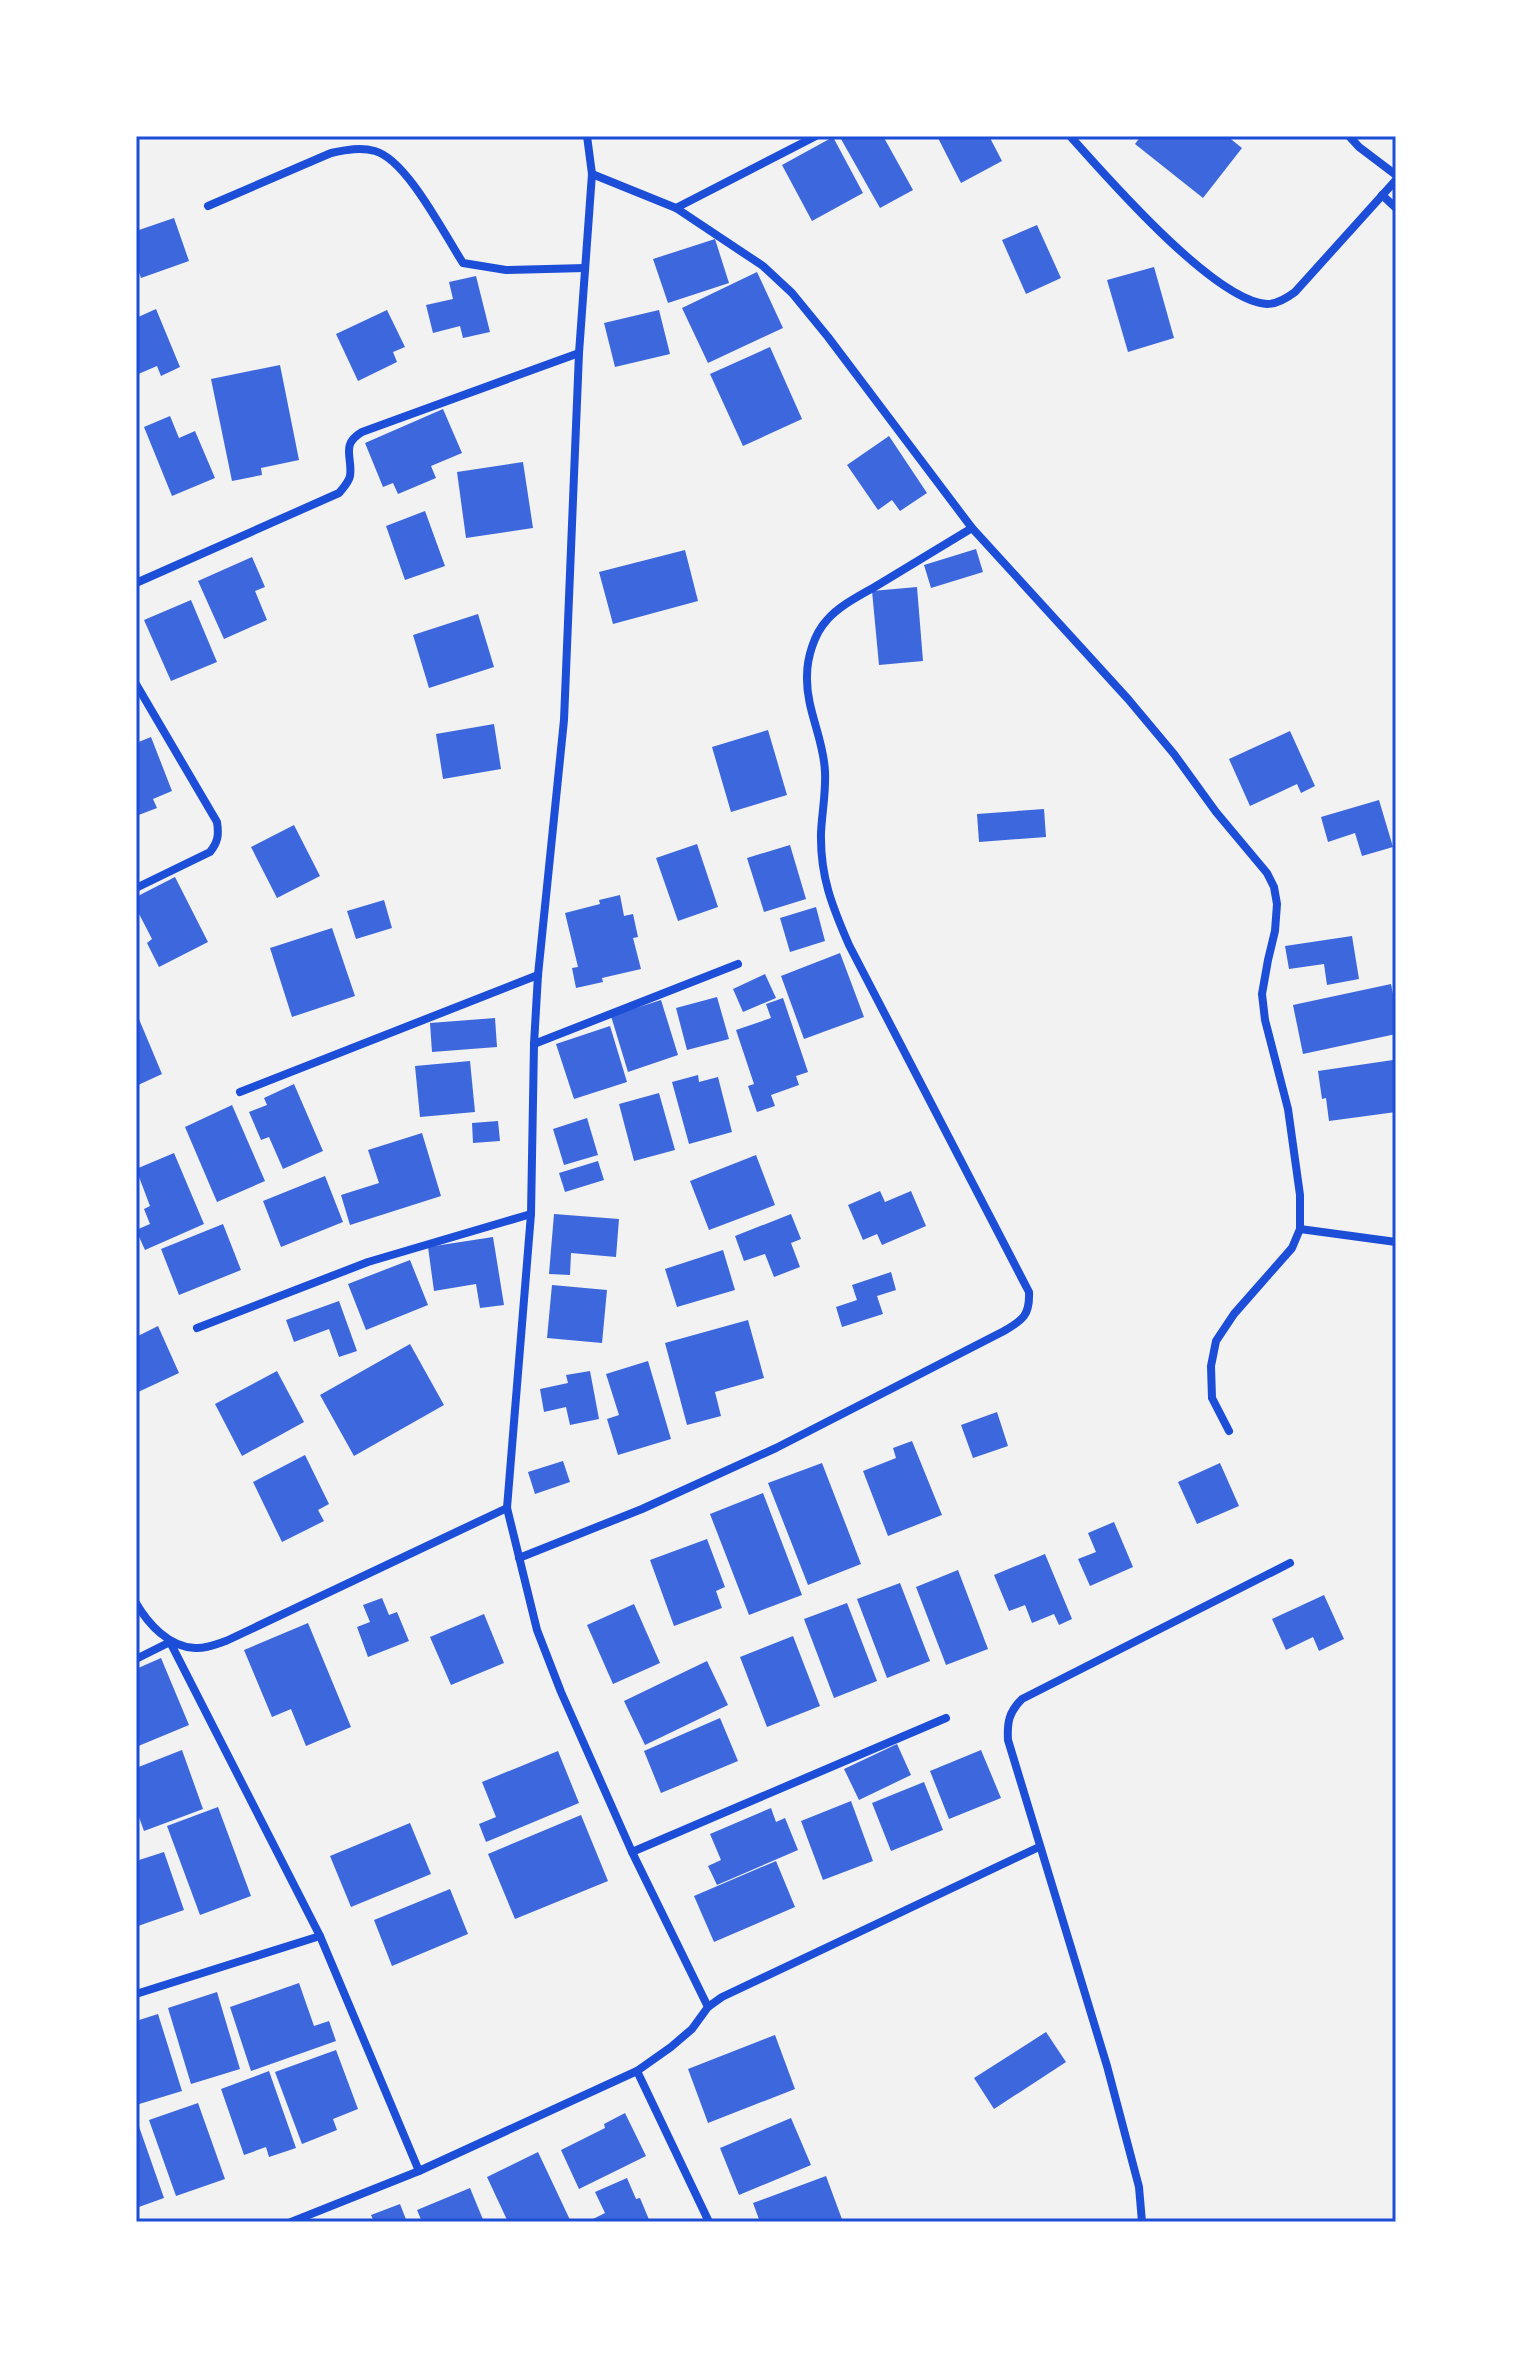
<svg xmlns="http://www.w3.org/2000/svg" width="1532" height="2358" font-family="'Zilla Slab',serif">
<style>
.building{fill:#3d67dc}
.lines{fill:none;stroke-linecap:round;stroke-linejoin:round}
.minor{stroke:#1d4ed8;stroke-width:8}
.neatline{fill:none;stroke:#1d4ed8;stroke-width:3}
</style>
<rect width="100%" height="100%" fill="#f2f2f2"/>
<g class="building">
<path d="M846,136h37l30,54 -33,18 -39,-69z"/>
<path d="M937,136h52l13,25 -41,22z"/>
<path d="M1141,136h86l15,12 -39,50 -68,-54z"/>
<path d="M833,137l30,56 -51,28 -30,-56z"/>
<path d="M174,218l15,43 -48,17 -5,-14v-33z"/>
<path d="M1037,225l24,53 -35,16 -24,-54z"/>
<path d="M715,239l14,44 -61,20 -15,-44z"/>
<path d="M1154,267l20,71 -46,14 -21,-72z"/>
<path d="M757,272l26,56 -75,35 -26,-55z"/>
<path d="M476,276l14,56 -27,6 -3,-12 -27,7 -7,-28 27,-6 -4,-17z"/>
<path d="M156,309l24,58 -19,9 -4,-10 -21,9v-57z"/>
<path d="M387,310l18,37 -12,5 4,10 -39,19 -22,-47z"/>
<path d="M659,310l11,44 -55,13 -11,-44z"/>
<path d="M770,347l32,72 -59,27 -33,-72z"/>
<path d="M280,365l19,95 -38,8 1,7 -30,6 -21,-102z"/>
<path d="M443,409l19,44 -31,13 5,12 -38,16 -5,-11 -10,4 -18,-44z"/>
<path d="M170,416l9,22 16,-7 20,47 -43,18 -28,-69z"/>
<path d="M889,436l38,57 -27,18 -8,-11 -14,10 -31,-45z"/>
<path d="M523,462l10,66 -67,10 -9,-66z"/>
<path d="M425,511l20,55 -40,14 -19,-54z"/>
<path d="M976,549l7,23 -52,16 -7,-23z"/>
<path d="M685,550l13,51 -85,23 -14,-52z"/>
<path d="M252,557l13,30 -10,4 12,29 -43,19 -26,-58z"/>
<path d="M917,587l6,74 -44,4 -7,-74z"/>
<path d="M191,600l26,62 -46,19 -27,-61z"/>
<path d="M478,614l16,53 -65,21 -16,-53z"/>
<path d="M494,724l7,45 -58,10 -7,-45z"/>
<path d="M768,730l19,65 -56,17 -19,-65z"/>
<path d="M1290,731l25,55 -14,7 -4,-9 -47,22 -21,-47z"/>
<path d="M151,737l21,54 -19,8 4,9 -21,8v-73z"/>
<path d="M1379,800l14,47 -31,9 -7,-23 -27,9 -7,-25z"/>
<path d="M1044,809l2,28 -67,5 -2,-28z"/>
<path d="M294,825l26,51 -43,22 -26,-51z"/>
<path d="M697,844l21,63 -40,14 -22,-63z"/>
<path d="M790,845l16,54 -42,13 -17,-54z"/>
<path d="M175,877l33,65 -49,25 -12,-24 5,-4 -16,-31v-11z"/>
<path d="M620,895l4,21 9,-2 5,23 -5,1 8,31 -39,9 1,4 -27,6 -4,-20 6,-1 -13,-54 35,-9 -1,-4z"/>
<path d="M384,900l8,28 -36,11 -9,-28z"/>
<path d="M816,907l9,34 -35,11 -10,-34z"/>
<path d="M332,928l23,68 -63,21 -22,-69z"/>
<path d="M1352,936l7,43 -32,6 -3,-21 -35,5 -4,-23z"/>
<path d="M840,953l24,64 -60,22 -23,-63z"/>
<path d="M765,974l11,24 -33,14 -10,-23z"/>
<path d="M1391,984l5,25v25l-93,20 -10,-49z"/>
<path d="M717,997l12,42 -42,11 -11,-42z"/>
<path d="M783,998l25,74 -12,4 3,9 -28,10 4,11 -18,6 -9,-26 6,-2 -18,-54 35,-12 -5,-14z"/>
<path d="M661,1000l17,55 -50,17 -17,-56z"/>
<path d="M136,1012l26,62 -26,12z"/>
<path d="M495,1018l2,29 -65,5 -2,-29z"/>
<path d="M610,1026l17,56 -53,17 -18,-55z"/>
<path d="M1393,1060l3,52 -67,9 -3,-23 -4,1 -4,-28z"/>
<path d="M470,1061l5,51 -55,5 -5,-51z"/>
<path d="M698,1075l1,7 19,-5 14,55 -43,12 -17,-62z"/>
<path d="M294,1084l29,67 -40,18 -14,-32 -8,3 -12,-28 18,-7 -3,-7z"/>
<path d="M659,1093l16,57 -41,11 -15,-57z"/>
<path d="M232,1105l33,76 -48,21 -32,-75z"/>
<path d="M587,1118l11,37 -34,10 -11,-36z"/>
<path d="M498,1121l2,20 -27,2 -1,-20z"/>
<path d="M422,1133l19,63 -91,29 -9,-30 38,-12 -11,-33z"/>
<path d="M174,1153l30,71 -59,26 -9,-20 14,-6 -6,-15 6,-3 -14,-37z"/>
<path d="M756,1155l19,50 -66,25 -19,-49z"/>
<path d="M598,1161l6,19 -39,12 -6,-19z"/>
<path d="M325,1176l18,46 -62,25 -18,-46z"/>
<path d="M880,1191l5,11 26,-11 15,35 -44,19 -5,-11 -14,6 -15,-35z"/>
<path d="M554,1214l65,5 -3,38 -45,-4 -1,22 -21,-1z"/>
<path d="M791,1214l10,25 -10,4 9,24 -26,10 -9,-23 -21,7 -9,-25z"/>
<path d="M223,1224l18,46 -62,25 -18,-46z"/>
<path d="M493,1237l11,68 -24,3 -4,-24 -42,7 -6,-44z"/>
<path d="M723,1250l12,40 -58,17 -12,-38z"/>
<path d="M410,1260l18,45 -62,25 -18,-46z"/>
<path d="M891,1272l5,18 -19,6 6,18 -41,13 -6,-20 21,-7 -5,-15z"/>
<path d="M552,1285l55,5 -5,53 -55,-5z"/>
<path d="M339,1301l18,50 -18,6 -10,-28 -35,13 -8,-22z"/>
<path d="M748,1320l16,58 -49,14 6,24 -34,9 -22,-82z"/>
<path d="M158,1326l21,47 -43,20v-56z"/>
<path d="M410,1344l34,61 -90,51 -34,-61z"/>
<path d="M648,1361l23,78 -53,16 -11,-36 12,-4 -13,-41z"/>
<path d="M277,1371l27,51 -62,34 -27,-52z"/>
<path d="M590,1371l9,48 -29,6 -4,-18 -22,5 -4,-23 28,-6 -2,-8z"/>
<path d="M997,1412l11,34 -35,12 -12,-33z"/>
<path d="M912,1441l30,74 -54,21 -25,-65 33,-13 -3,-10z"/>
<path d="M305,1455l24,49 -11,6 6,11 -42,21 -29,-60z"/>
<path d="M563,1461l7,21 -35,12 -7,-22z"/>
<path d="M822,1463l39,101 -53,21 -40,-102z"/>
<path d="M1220,1463l19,43 -42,18 -19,-42z"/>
<path d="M763,1493l39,102 -53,20 -39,-101z"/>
<path d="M1114,1522l19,45 -43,19 -12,-27 18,-7 -8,-19z"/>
<path d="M707,1539l18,48 -9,4 6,17 -48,18 -24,-66z"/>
<path d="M1045,1554l27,65 -13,6 -5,-11 -22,9 -7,-18 -16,6 -15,-36z"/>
<path d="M958,1570l30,79 -42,16 -30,-78z"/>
<path d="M900,1583l30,78 -43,17 -30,-79z"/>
<path d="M1324,1595l20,44 -25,12 -6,-14 -27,13 -14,-31z"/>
<path d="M382,1598l7,17 8,-3 12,29 -41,16 -11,-30 13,-5 -7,-17z"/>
<path d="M847,1603l30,78 -43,17 -30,-79z"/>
<path d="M634,1604l26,59 -47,21 -26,-59z"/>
<path d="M484,1614l20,49 -53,22 -21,-48z"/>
<path d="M308,1623l43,104 -45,19 -15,-37 -19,8 -28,-67z"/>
<path d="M793,1636l27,70 -53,21 -27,-70z"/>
<path d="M161,1658l28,67 -53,22v-78z"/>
<path d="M707,1661l21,44 -83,40 -21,-44z"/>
<path d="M720,1718l18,43 -77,32 -17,-42z"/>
<path d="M897,1744l14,31 -52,25 -15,-31z"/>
<path d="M182,1750l21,59 -59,22 -8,-22v-41z"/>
<path d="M981,1750l20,48 -52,21 -19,-48z"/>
<path d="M558,1751l21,52 -93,39 -7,-18 17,-7 -14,-35z"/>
<path d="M924,1782l19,48 -52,21 -19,-48z"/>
<path d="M851,1801l22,60 -50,19 -22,-59z"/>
<path d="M218,1807l33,89 -51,19 -33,-89z"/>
<path d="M771,1808l5,14 9,-4 13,32 -81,35 -9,-19 13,-6 -11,-26z"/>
<path d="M581,1815l27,66 -93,38 -27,-65z"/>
<path d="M410,1823l21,51 -80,33 -21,-51z"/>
<path d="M164,1852l20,58 -46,16 -2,-6v-59z"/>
<path d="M776,1861l19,46 -81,35 -20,-46z"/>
<path d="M450,1889l18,45 -76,32 -18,-46z"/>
<path d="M299,1983l15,43 15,-5 7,20 -85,30 -21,-64z"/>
<path d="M217,1992l23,77 -49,15 -23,-76z"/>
<path d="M158,2014l24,77 -46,14v-84z"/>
<path d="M1046,2032l20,30 -72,47 -20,-31z"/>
<path d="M775,2035l20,54 -87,34 -20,-54z"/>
<path d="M336,2050l22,59 -25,10 4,11 -35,14 -27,-72z"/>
<path d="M269,2071l27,77 -27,9 -3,-10 -22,8 -23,-66z"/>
<path d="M198,2103l27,76 -49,17 -27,-76z"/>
<path d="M625,2113l21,43 -67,33 -18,-39 44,-22 -1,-4z"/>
<path d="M136,2118l28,80 -28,10z"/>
<path d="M791,2118l20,47 -72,30 -19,-47z"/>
<path d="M538,2152l33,70h-63l-21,-45z"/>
<path d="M826,2176l17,46h-83l-7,-19z"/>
<path d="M627,2178l9,21 4,-1 10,24h-56l-1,-3 12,-6 -10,-21z"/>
<path d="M470,2188l14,34h-62l-5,-12z"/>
<path d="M400,2204l7,18h-33l-3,-7z"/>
</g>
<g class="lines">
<g class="minor">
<path d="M587,136l5,38 -13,179 -15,367 -26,255 -4,69 -3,170 -24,294 30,122 24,62 71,160 76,155"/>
<path d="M1070,136c36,40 144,165 197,168 11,0 20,-6 28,-12l101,-112"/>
<path d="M1349,136l10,11 37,28"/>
<path d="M592,174l84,34 87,58 29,27 36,44 144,191 156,171 46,55 42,58 51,61 7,14 3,17 -2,27 -7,29 -6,34 3,26 23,89 12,86v34l-8,19 -58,66 -18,27 -5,25 1,32 17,33"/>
<path d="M1382,195l14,13"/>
<path d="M208,206l123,-53c15,-3 29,-6 44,-2 32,9 69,83 88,112l43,7 79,-2"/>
<path d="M676,208l140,-72"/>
<path d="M136,583l203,-90c4,-5 10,-11 11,-17 3,-19 -10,-31 12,-44l217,-79"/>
<path d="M136,684l81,138c2,13 1,20 -7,30l-74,36"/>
<path d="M534,1044l204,-80"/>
<path d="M240,1092l298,-117"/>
<path d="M1300,1229l96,13"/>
<path d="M197,1328l171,-66 163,-48"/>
<path d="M519,1558l123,-49 134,-61 228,-117c19,-11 26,-16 25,-39l-180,-347c-17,-39 -29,-69 -28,-112 1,-21 5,-40 4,-61 -1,-33 -19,-62 -18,-96 0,-18 7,-42 20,-56 13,-15 34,-25 51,-35 31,-19 63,-38 94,-57"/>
<path d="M136,1603c12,21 33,44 59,45 10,1 22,-4 31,-7l281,-133"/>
<path d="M136,1659l34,-17 150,294 99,235"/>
<path d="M632,1852l314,-134"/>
<path d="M136,1994l184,-58"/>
<path d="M637,2071l72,151"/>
<path d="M291,2222l128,-51 218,-100 34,-24 21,-18 16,-22 14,-10 317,-150"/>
<path d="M1142,2222l-3,-35 -32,-121 -99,-326c-1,-18 1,-28 14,-41l268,-136"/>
</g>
</g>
<rect width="1532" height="2358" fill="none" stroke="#ffffff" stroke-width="276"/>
<rect x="138" y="138" width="1256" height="2082" class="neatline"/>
</svg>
